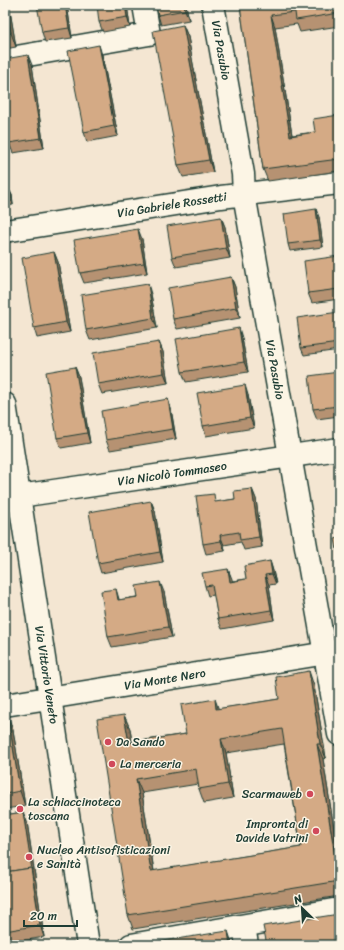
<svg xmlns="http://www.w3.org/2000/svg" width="344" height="950" font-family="Sriracha,sans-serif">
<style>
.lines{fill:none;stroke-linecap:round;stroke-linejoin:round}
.minor-casing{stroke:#1f3d34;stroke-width:25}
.minor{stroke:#fcf5e5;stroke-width:22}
.wall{fill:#b69272;stroke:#1f3d34;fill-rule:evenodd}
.shaded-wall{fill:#94775d;stroke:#1f3d34}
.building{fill:#d4aa85;stroke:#1f3d34;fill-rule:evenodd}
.poi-dot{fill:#d1495b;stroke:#fcf5e5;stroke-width:1.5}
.labels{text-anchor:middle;stroke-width:3;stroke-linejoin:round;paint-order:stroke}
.street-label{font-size:12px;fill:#1f3d34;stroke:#fcf5e5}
.poi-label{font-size:12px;fill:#1f3d34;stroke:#fcf5e5;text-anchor:start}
</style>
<rect width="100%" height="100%" fill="#f4e6d2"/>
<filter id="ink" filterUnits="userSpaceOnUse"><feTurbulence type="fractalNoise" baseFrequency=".025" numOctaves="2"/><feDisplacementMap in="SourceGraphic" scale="8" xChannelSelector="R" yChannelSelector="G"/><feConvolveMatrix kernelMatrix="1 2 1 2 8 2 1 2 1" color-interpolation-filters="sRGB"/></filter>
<g filter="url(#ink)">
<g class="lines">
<defs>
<g id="minor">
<path id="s1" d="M213,5l30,169 1,20 95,540"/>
<path d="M5,59l144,-25 -5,-29"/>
<path id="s2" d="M5,231l216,-34 118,-14"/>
<path id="s3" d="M5,404l83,541"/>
<path id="s4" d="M6,498l333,-49"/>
<path id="s5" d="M5,705l334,-54"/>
<path d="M244,926l3,19"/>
<path d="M131,945l208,-36"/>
</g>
</defs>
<use href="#minor" class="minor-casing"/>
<use href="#minor" class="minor"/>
</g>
<g class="wall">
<path d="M5,5h4l7,42 -11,2z"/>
<path d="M67,5l5,33 -27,4 -3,-10z"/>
<path d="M127,5l3,22 -27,5 -4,-10z"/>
<path d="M186,5l3,15 -28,5 -3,-10z"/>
<path d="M240,5h99v21l-39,6 -3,-8 -22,3 17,108 23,-3 24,-17v56l-71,10 -5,-12z"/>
<path d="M183,25l5,12 25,135 -30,5 -5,-12z"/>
<path d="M102,55l16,81 -31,6 -3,-10z"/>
<path d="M32,65l12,83 -31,5 -4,-10z"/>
<path d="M5,192l7,3 1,10 -8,1z"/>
<path d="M221,217l4,10 5,31 -54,9 -4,-10z"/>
<path d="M319,217l4,30 -33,4 -2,-7z"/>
<path d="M142,239l5,34 -63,10 -4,-10z"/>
<path d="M54,252l4,10 12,70 -33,6 -3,-10z"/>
<path d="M339,256v43l-27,4 -4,-10z"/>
<path d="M231,277l4,10 5,31 -63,11 -4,-10z"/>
<path d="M151,294l6,34 -67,12 -4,-10z"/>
<path d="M339,312v38l-35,5 -3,-7z"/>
<path d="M242,338l6,34 -62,10 -4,-10z"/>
<path d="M159,342l4,10 5,31 -66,11 -4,-10z"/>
<path d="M75,367l4,10 11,66 -29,5 -4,-10z"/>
<path d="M339,372v44l-22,3 -4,-10z"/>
<path d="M248,395l6,33 -48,8 -3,-10z"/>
<path d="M168,399l3,10 5,30 -66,11 -4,-10z"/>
<path d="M252,489l4,10 6,48 -18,3 -3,-8 -17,3 1,6 -19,3 -3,-10 14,-42 18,-3z"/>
<path d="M151,501l4,10 8,51 -62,11 -3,-10z"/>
<path d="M270,561l3,10 3,13 -7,1 5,35 -52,9 -4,-10 -4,-24 -6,1 -3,-10 23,-17 4,12 14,-2z"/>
<path d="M164,592l8,45 -60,10 -4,-10 11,-37z"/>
<path d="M314,686l12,72 -3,1 16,102v35l-206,33 -5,-14 -4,-200 6,14 2,13 54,-8 32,-25 61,-10zM284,744l17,103 -147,24 -12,-78 56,-9 1,5 5,14 29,-5 -7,-45z"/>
<path d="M5,716l8,14 12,76 -20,3z"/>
<path d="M23,812l4,10 17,115 -39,7v-129z"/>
</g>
<g class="shaded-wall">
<path d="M6,5h3l7,42 -5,-14z"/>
<path d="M65,5h2l5,33 -3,-10z"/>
<path d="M125,5h2l3,22 -3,-10z"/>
<path d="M184,5h2l3,15 -4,-10z"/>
<path d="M271,15l4,12 19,121 -4,-12z"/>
<path d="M183,25l5,12 25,135 -4,-12z"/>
<path d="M99,45l3,10 16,81 -4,-10z"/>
<path d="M28,55l4,10 12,83 -3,-10z"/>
<path d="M10,191l2,4 1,10 -1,-4z"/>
<path d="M316,209l3,8 4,30 -3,-7z"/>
<path d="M221,217l4,10 5,31 -4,-10z"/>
<path d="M138,229l4,10 5,34 -3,-10z"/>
<path d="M54,252l4,10 12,70 -4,-10z"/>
<path d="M231,277l4,10 5,31 -4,-10z"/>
<path d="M148,284l3,10 6,34 -4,-10z"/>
<path d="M239,328l3,10 6,34 -4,-10z"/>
<path d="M159,342l4,10 5,31 -4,-10z"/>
<path d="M75,367l4,10 11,66 -3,-10z"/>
<path d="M245,385l3,10 6,33 -4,-10z"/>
<path d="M168,399l3,10 5,30 -3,-10z"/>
<path d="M252,489l4,10 6,48 -3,-10z"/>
<path d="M151,501l4,10 8,51 -3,-10z"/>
<path d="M220,535l4,10 1,6 -4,-10z"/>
<path d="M270,561l3,10 3,13 -4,-10z"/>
<path d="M228,569l4,10 2,13 -4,-10z"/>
<path d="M265,575l4,10 5,35 -3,-10z"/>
<path d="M160,582l4,10 8,45 -4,-10z"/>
<path d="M116,589l3,10 2,11 -3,-10z"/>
<path d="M309,671l5,15 12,72 -6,-14z"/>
<path d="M215,699l5,14 -4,-4z"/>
<path d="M124,715l6,14 4,28 -5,-14z"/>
<path d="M8,716l5,14 12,76 -5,-15z"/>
<path d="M221,739l5,14 7,45 -5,-14z"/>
<path d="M317,744l6,15 16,102v19z"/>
<path d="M136,779l6,14 14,92 -5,-14z"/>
<path d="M23,812l4,10 17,115 -4,-12z"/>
<path d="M228,931l4,12v2h-2z"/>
</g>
<g class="building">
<path d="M5,5h1l5,28 -6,1z"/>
<path d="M37,5h28l4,23 -27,4z"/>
<path d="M97,5h28l2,12 -28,5z"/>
<path d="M156,5h28l1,5 -27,5z"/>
<path d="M240,5h99v8l-43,7 -1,-8 -24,3 19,121 25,-4 -2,-13 26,-4v44l-76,10z"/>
<path d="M183,25l26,135 -31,5 -25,-134z"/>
<path d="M99,45l15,81 -30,6 -16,-81z"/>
<path d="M28,55l13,83 -32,5 -4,-25v-59z"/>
<path d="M10,191l2,10 -7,1v-10z"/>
<path d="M316,209l4,31 -32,4 -4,-30z"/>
<path d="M221,217l5,31 -54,9 -5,-31z"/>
<path d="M138,229l6,34 -64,10 -6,-33z"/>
<path d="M54,252l12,70 -32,6 -12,-70z"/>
<path d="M339,256v33l-31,4 -4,-32z"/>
<path d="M231,277l5,31 -63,11 -5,-31z"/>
<path d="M148,284l5,34 -67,12 -5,-35z"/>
<path d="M339,312v31l-38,5 -4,-30z"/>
<path d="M239,328l5,34 -62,10 -6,-33z"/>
<path d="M159,342l5,31 -66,11 -5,-31z"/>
<path d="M75,367l12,66 -30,5 -11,-66z"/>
<path d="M339,372v34l-26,3 -4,-33z"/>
<path d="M245,385l5,33 -47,8 -6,-33z"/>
<path d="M168,399l5,30 -67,11 -5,-29z"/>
<path d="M252,489l7,48 -19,3 -1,-8 -19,3 1,6 -18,3 -7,-48 18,-2 1,8 20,-3 -1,-8z"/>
<path d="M151,501l9,51 -62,11 -9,-51z"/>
<path d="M339,538v22l-4,-21z"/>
<path d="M270,561l2,13 -7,1 6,35 -53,9 -6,-34 -7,1 -3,-13 26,-4 2,13 16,-3 -2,-13z"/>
<path d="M160,582l8,45 -60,10 -7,-46 15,-2 2,11 20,-3 -2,-11z"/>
<path d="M309,671l11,73h-3l22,137 -211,34 -31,-196 27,-4 5,28 57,-9 -5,-29 34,-6 1,10 63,-10 -3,-22zM282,729l19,118 -150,24 -15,-92 60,-10 3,20 29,-5 -7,-45z"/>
<path d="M5,716h3l12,75 -15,3z"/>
<path d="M23,812l9,58 -1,-2 -26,4v-57z"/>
<path d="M31,868l9,57 -35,6v-59z"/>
<path d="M339,914v31h-72l-4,-19z"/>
<path d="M228,931l2,14h-93z"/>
</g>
</g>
<g class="poi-dot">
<circle cx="108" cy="742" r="4"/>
<circle cx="112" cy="764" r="4"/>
<circle cx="310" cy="794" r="4"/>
<circle cx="20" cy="809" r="4"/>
<circle cx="316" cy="831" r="4"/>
<circle cx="29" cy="857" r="4"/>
</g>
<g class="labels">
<g class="street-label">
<text dy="4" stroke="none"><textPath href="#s1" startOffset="46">Via Pasubio</textPath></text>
<text dy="4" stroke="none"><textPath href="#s2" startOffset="169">Via Gabriele Rossetti</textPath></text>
<text dy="4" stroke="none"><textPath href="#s1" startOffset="370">Via Pasubio</textPath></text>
<text dy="4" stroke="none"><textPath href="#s4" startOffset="168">Via Nicolò Tommaseo</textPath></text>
<text dy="4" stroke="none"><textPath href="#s3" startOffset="274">Via Vittorio Veneto</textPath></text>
<text dy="4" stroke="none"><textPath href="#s5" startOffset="162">Via Monte Nero</textPath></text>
</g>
<g class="poi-label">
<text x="116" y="746">Da Sando</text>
<text x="120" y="768">La merceria</text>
<text x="302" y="798" text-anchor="end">Scarmaweb</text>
<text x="28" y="806">La schiaccinoteca<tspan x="28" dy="14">toscana</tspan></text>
<text x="308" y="828" text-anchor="end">Impronta di<tspan x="308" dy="14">Davide Vatrini</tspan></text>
<text x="37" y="854">Nucleo Antisofisticazioni<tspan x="37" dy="14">e Sanità</tspan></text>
</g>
</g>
<rect width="344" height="950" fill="none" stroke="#fcf5e5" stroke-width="20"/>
<rect x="10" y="10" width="324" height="930" fill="none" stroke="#1f3d34" stroke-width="1.5" filter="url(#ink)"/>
<g transform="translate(302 908) rotate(335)" stroke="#fcf5e5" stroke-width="3" paint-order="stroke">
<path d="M0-3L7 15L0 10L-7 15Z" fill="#1f3d34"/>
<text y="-6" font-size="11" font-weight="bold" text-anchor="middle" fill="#1f3d34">N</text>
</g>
<path d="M24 920v6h53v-6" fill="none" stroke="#1f3d34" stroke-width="2"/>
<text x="30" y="920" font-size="12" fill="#1f3d34" stroke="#fcf5e5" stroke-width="3" paint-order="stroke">20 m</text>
</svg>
